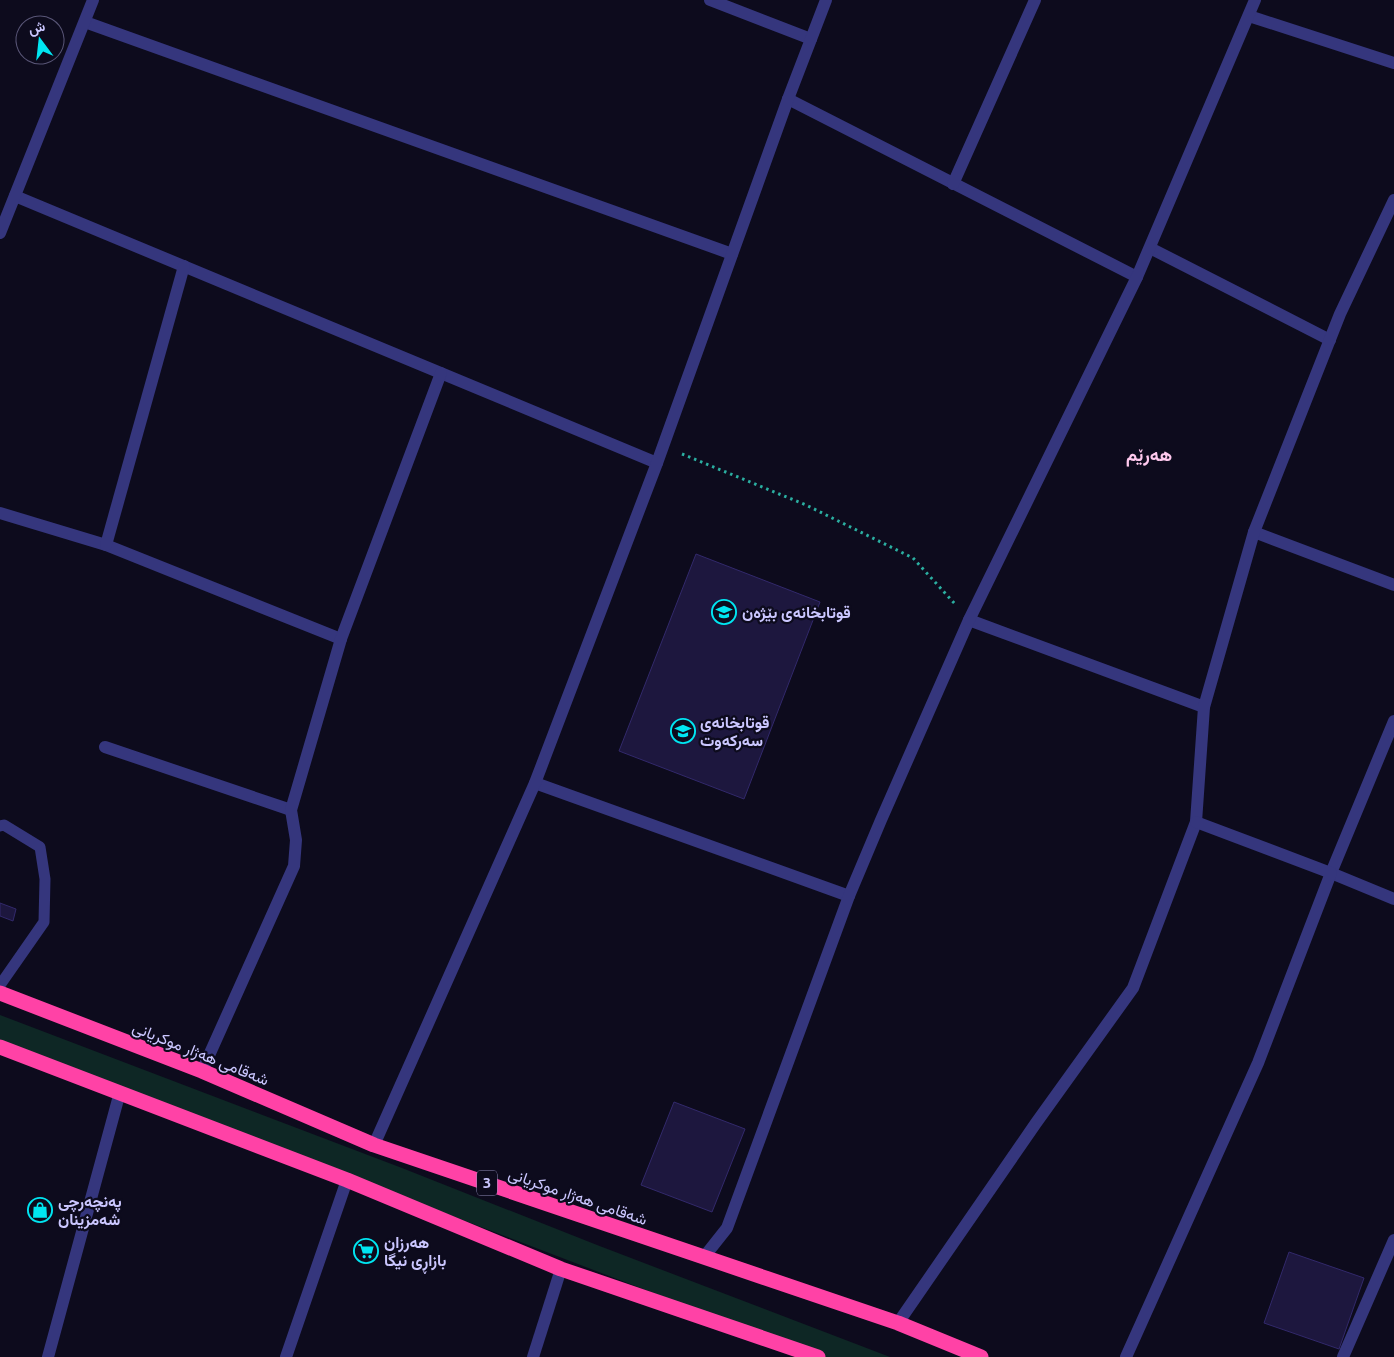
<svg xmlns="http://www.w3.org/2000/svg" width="1394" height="1357" font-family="Ubuntu,Vazirmatn,sans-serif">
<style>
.green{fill:#0e2725}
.building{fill:#1d173e;stroke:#32296b}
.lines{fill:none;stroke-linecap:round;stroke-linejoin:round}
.path{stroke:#2bafa1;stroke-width:3;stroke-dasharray:2.5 4;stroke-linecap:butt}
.lane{stroke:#35367d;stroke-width:11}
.street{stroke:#35367d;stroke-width:12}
.highway{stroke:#ff42a6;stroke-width:15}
.labels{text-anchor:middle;stroke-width:4.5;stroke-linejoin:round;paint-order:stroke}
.shield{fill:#0d0b1d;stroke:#928fbb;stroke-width:1}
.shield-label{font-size:15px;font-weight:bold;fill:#cbc7ff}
.poi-label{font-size:16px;font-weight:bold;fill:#cbc7ff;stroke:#0d0b1d;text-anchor:start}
.street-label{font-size:16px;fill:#cbc7ff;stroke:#0d0b1d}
.neighbourhood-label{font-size:18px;font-weight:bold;fill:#ffc9ee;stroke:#0d0b1d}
</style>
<rect width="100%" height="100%" fill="#0d0b1d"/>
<path class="green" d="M0,1015l402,153 195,77 293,112h-69l-821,-314z"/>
<g class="building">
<path d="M696,554l124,48 -76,197 -125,-48z"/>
<path d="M0,903l16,6 -3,12 -13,-5z"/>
<path d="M674,1102l71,27 -33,83 -71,-27z"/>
<path d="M1289,1252l75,26 -25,71 -75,-26z"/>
</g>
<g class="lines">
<path class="path" d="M682,454l124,51 107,53 42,46"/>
<path class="lane" d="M0,826l4,-1 36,22 5,32 -1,43 -44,63"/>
<g class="street">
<path d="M710,0l101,39"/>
<path d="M1249,16l145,47"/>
<path d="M85,22l647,232"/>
<path d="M788,99l349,178"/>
<path d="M953,184l82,-184"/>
<path d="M15,196l642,267"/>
<path d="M0,233l93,-233"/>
<path d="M1150,248l180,92"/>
<path d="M0,513l106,32 235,94"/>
<path d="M1254,532l140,53"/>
<path d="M106,545l78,-279"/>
<path d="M969,620l235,87"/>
<path d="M1394,721l-63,152 63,26"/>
<path d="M105,747l186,63"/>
<path d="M535,783l314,113"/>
<path d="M202,1071l92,-205 2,-26 -5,-30 50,-171 100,-266"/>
<path d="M374,1145l161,-362 122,-320 131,-364 38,-99"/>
<path d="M704,1257l23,-29 122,-332 32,-76 88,-200 168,-343 118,-277"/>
<path d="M898,1323l138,-200 97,-135 63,-166 8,-115 50,-175 86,-218 54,-114"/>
<path d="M48,1357l72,-265"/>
<path d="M286,1357l61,-177"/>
<path d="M533,1357l28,-88"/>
<path d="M1126,1357l132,-294 73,-190 -135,-51"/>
<path d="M1343,1357l51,-117"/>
</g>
<g class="highway">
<path d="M0,993l202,78 172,74 524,178 83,34"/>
<path d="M0,1047l347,133 214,89 257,88"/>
</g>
</g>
<defs>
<symbol id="school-ring" viewBox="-11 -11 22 22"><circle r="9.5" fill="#0d0b1d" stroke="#00e6f2" stroke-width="1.5"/><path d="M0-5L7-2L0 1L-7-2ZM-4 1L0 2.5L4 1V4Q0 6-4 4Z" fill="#00e6f2"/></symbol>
<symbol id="shop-ring" viewBox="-11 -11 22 22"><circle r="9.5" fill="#0d0b1d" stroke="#00e6f2" stroke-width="1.5"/><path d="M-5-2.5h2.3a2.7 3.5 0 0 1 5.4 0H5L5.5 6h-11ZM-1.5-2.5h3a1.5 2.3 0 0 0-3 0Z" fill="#00e6f2"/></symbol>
<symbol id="supermarket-ring" viewBox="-11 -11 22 22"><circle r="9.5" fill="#0d0b1d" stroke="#00e6f2" stroke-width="1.5"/><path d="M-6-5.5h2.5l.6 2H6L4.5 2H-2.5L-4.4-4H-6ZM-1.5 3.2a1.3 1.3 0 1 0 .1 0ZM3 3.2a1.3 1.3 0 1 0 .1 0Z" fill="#00e6f2"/></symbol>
</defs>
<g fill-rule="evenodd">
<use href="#school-ring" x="710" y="598" width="28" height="28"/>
<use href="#school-ring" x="669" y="717" width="28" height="28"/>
<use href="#shop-ring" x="26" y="1196" width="28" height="28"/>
<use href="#supermarket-ring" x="352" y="1237" width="28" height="28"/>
</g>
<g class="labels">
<rect class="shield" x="477" y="1170.5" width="20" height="25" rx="4"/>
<g class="shield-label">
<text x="487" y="1188">3</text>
</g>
<g class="poi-label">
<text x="742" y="618">قوتابخانەی بێژەن</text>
<text x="700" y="728">قوتابخانەی<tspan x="700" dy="18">سەرکەوت</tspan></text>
<text x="58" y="1207">پەنچەرچی<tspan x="58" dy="18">شەمزینان</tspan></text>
<text x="384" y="1248">هەرزان<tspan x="384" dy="18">بازاڕی نیگا</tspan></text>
</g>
<g class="street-label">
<text transform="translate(201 1053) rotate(22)" y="6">شەقامی ھەژار موکریانی</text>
<text transform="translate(578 1196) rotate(19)" y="6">شەقامی ھەژار موکریانی</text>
</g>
<g class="neighbourhood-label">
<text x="1149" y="461">ھەرێم</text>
</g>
</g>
<g transform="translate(40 40) rotate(345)"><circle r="24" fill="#0d0b1d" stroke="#595677"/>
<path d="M0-4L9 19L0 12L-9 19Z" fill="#00e6f2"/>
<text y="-8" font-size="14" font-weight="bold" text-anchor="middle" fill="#cbc7ff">ش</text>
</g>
</svg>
